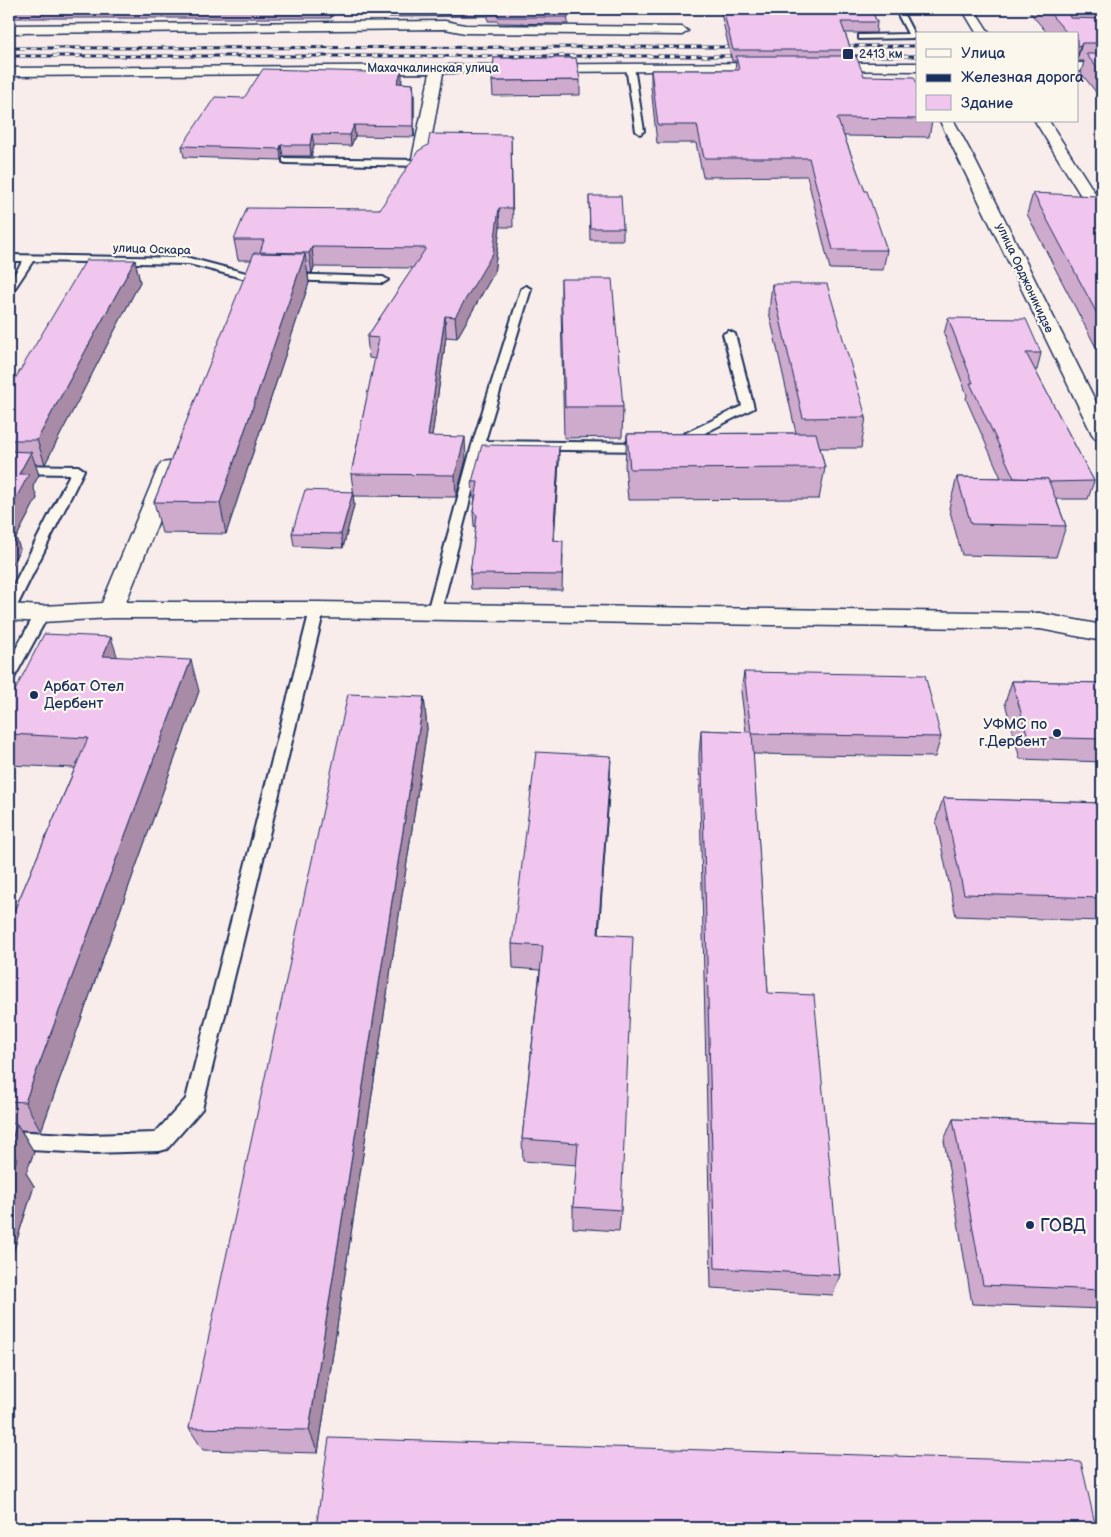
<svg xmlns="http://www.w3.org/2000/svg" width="1111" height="1537" font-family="'Balsamiq Sans',sans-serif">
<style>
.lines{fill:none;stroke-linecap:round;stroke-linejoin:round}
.lane-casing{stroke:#1b2f5e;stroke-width:4}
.street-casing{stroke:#1b2f5e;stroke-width:3}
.secondary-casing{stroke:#1b2f5e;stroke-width:3}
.lane{fill:#fbf7ec;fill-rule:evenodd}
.street{fill:#fbf7ec;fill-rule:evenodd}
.secondary{fill:#fbf7ec;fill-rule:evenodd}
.rail-casing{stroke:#1b2f5e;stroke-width:3}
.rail{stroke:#fbf7ec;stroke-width:2;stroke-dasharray:5.5;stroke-linecap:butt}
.wall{fill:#ceaacd;stroke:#1b2f5e}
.shaded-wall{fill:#a88ba7;stroke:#1b2f5e}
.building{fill:#f0c6ee;stroke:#1b2f5e}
.poi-dot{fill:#1b2f5e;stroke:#fbf7ec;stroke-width:2}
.labels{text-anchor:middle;stroke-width:4.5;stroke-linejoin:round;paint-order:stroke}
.far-poi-label{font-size:12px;fill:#1b2f5e;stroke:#fbf7ec;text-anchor:start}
.far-street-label{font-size:12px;fill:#1b2f5e;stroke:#fbf7ec}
.poi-label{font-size:15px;fill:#1b2f5e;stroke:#fbf7ec;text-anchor:start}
.near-poi-label{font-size:18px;fill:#1b2f5e;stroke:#fbf7ec;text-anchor:start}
</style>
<rect width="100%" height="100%" fill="#f9edec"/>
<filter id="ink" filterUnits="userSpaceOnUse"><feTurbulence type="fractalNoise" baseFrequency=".02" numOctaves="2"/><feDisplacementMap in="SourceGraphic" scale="10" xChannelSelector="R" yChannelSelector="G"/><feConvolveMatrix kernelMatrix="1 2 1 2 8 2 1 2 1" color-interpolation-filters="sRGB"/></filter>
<g filter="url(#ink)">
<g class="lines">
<defs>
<g id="lane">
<path d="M895,9h6l15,29 -57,1v-4h3l46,-1z"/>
<path d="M630,65l4,2 10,64 -4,3 -4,-3 -10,-64z"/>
<path d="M283,158l136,2 5,3 -5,3 -133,-3 -3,-1z"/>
<path d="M9,255l180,3 57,15 137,4 5,3 -5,3 -137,-4 -57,-15 -156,-3 -20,30 -4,1v-10l14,-21h-14z"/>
<path d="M526,286l5,3 -46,152 164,2 6,4 -6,4 -166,-2 -42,163 -7,5 -5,-2 -2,-3 45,-167 49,-156z"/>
<path d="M729,331l6,3 19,74 -75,38h-8l-2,-3 2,-3 71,-34 -19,-72z"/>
<path d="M9,465l69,1 6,4 -68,138 -7,5v-19l61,-120 -61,-1z"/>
<path d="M317,605l7,5 -122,499 -35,40 -7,2 -70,2 -81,-4v-18l81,4 65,-2 31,-34 124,-489z"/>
<path d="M42,609l7,5 -35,64 -5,1v-18l26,-47z"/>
</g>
<g id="street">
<path d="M445,21l20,4 217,2 6,4 -6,4 -217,-2 -20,-4 -436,4v-8z"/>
<path d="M773,63l5,1 2,3 -2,3 -335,3 -16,90 -8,5 -8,-5 19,-90 -421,3v-8z"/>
<path d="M824,63h93v8l-98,-1 -2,-3 2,-3z"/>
<rect x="1077" y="63" width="25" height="8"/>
<path d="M940,121h14l21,39 127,254v26l-7,-2 -3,-4z"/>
<path d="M169,462l8,1 3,5 -54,134h191l722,11 9,2 3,6 -3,6 -9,2 -722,-11h-206l-69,4 -33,-2v-16l33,2 60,-3 56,-135 3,-5z"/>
</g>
<g id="secondary">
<path d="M962,9h12l16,25h-13z"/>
<path d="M1035,121h14l53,83v18l-6,-2 -2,-3z"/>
<path d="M1039,613l63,12v16l-72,-14 -3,-6 3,-6z"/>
</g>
</defs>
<use href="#lane" class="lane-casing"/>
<use href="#street" class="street-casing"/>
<use href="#secondary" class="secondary-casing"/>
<use href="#lane" class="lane"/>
<use href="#street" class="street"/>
<use href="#secondary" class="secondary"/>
<defs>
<g id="rail">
<path d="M837,46h80"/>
<path d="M9,48l733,-1"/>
<path d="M9,56h736"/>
<path d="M837,56h80"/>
</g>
</defs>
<use href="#rail" class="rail-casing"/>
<use href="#rail" class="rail"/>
</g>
<g class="wall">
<path d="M9,9h328l-6,9h-322z"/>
<path d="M388,9h218l-1,1h-38l1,14 -70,-1v-2h-10v-5l-100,1z"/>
<path d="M720,9h151l6,13 -1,11h-31l6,17 -1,6 14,20 53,8v37h15l-3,16 -85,-1 43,114 -4,20 -53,-1 -23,-93 -104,1 -7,-34h-39l-6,-56v-17h84l1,-9h-4z"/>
<path d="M1027,9h75v87h-3l-18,-23 3,-12h-7v-27h-29z"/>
<path d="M402,80l-1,3 12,1 1,10v43l-59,-1 -4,10 -37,-1 -3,11h-28l-2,4 -97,-3 -2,-11 62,-48z"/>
<path d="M580,80v15l-87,1 -1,-15z"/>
<path d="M511,135l2,92h-13l-6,46 -37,65 -11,-1 -14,99 34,23 -10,38 -102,-1 -3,-22 24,-115 -6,-1 -2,-21 46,-69 -99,-1 -2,6h-4l1,10 -83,251 -64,-1 -8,-31 98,-242h-14l-4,-20 146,-31z"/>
<path d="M1033,193l69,8v158l-75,-145z"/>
<path d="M589,196l34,32v12h-33z"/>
<path d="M135,260l5,22 -95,182h-10l4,11 -6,11 4,12 -21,40 4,11 -11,21v-181z"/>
<path d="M561,279l62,128 -1,30 -58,1 -3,-130z"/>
<path d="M772,284l94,133 -5,31h-41l5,20 -6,31 -191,1 -3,-35 2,-31 169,-1 -27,-121z"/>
<path d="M948,318l93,35 -4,17h-2l59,111 -6,18h-32l10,27 -10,31 -94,-2 -13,-47 8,-31 44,1 -35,-79 1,-4 -23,-61z"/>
<path d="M559,461l-5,79 9,15 -1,35 -91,-1 -1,-15 6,-46 -2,-2 -1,-14 2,-15h-2l-1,-15z"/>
<path d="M353,492l1,13 -11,43 -49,-2 -2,-13z"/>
<path d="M118,657l81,34 -158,440 -20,-1 13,22 -8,21 8,13 -25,79v-342l66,-155 -66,-3v-63z"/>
<path d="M744,672l197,65 -6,20 -182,-3 15,239 72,282 -7,20 -122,-7 -12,-533 2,-25 45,2 -5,-41z"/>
<path d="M1012,681l90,2v79l-82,-3 -15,-56z"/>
<path d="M424,697l3,32 -109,724 -115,-3 -14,-22z"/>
<path d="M610,780l-11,154 22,276 -2,21 -46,-3v-21l4,-42 -54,-4 -1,-22 18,-169 -27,-2 -1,-24z"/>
<path d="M943,798l159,5v118l-146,-5 -20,-95z"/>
<path d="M953,1119l149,5v185l-130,-5 -28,-164z"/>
</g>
<g class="shaded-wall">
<path d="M330,9h7l-6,9z"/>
<path d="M1082,43l-5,17 3,-13z"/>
<path d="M402,70v10l-4,14 -1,-11z"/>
<path d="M413,84l1,10v43l-1,-11z"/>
<path d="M354,125l1,11 -4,10 -1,-11z"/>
<path d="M312,134l2,11 -3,11 -1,-11z"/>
<path d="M281,145l2,11 -2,4 -1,-11z"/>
<path d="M499,208l1,19 -6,46 -37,65 -2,-21z"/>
<path d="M312,247l2,20 -2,6 -3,-20z"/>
<path d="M305,254l4,29 -83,251 -6,-31z"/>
<path d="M135,260l5,22 -95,182 -8,-24z"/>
<path d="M445,316l1,21 -17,121 -1,-22z"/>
<path d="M465,437l1,22 -10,38 -1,-22z"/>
<path d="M559,446v15l-6,94v-15z"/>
<path d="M31,452l8,23 -6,11 4,12 -21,40 4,11 -11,21v-59l10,-37z"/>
<path d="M353,492l1,13 -11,43 -2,-14z"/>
<path d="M111,637l10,31 -18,-12z"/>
<path d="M191,660l8,31 -158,440 -16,-29z"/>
<path d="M424,697l3,32 -109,724 -9,-23z"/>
<path d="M611,756l-1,24 -13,178 1,-24z"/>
<path d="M17,1124l17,28 -8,21 8,13 -25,79v-118z"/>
</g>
<g class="building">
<path d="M388,9h179l1,8h-70v-3h-10l1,-5 -102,1z"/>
<path d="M723,9h148l6,13h-36l10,28h-118z"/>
<path d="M1046,9h25l-2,4 1,5 32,1v24h-20l-2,4 -3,-3v-10h-9z"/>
<path d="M1086,54h16v20z"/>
<path d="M736,56h120l8,20 50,1 3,7v35l-80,-1 28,73h2l20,59h-54l-24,-92h-105l-7,-33h-39l-7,-55h88z"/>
<path d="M494,58h82l4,22 -88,1z"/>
<path d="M263,69l106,3 1,-2h32l-5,13 16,1v42l-59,-1 -4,10 -38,-1 -2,11h-29l-1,4 -98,-3 33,-49 29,1z"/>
<path d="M430,134l81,1 1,73h-13l-6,45 -38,64 -10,-1 -17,120 37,1 -10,38 -104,-1 28,-136 -12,-1 59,-89 -114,-1 -3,6 -49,-1 4,-12h-30l13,-32 133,1 38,-58 10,-6z"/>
<path d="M1033,193l64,3 5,5v122z"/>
<path d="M589,196h32l2,32h-33z"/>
<path d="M254,253l51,1 -85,249 -66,-1z"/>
<path d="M86,260h49l-98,180h-28v-51z"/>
<path d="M561,279h51l11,128h-58z"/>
<path d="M772,284h55l39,133 -63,1z"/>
<path d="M948,318l78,1 15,34h-15l68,128 -45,1 -1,-3 -34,-1 -44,-95h3z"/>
<path d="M816,433l9,35 -195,1 -3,-35z"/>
<path d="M482,445l77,1 -6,94 10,1 -1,34 -92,-1 7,-59 -4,-3 5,-30h-6z"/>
<path d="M9,451l22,1 -12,22h10l-20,37z"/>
<path d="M957,477l91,2 18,47 -95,-2z"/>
<path d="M305,490l48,2 -12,42 -49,-1z"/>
<path d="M44,634l67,3 -8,19 88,4 -166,442 -16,-1v-178l79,-185 -79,-4v-32z"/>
<path d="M744,672l181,3 16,62 -189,-3v-2h-1z"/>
<path d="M1012,681l90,2v56l-74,-2z"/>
<path d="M348,694l76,3 -115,733 -120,-2z"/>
<path d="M701,730l51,2 16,261 46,2 26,280 -125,-7z"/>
<path d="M536,752l75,4 -13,178 35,2 -12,274 -48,-3 5,-64 -56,-4 21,-193 -31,-2z"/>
<path d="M943,798l159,5v95l-138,-4z"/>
<path d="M953,1119l149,5v166l-119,-5z"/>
<path d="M9,1123l8,1 -8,23z"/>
<path d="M9,1158h8l-8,26z"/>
<path d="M329,1438l752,24 15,66h-780z"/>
</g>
</g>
<g class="poi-dot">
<rect x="842" y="48" width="12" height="12" rx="2.5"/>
<circle cx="34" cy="695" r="5"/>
<circle cx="1057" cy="733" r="5"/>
<circle cx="1030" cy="1225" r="5"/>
</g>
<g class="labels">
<g class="far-poi-label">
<text x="859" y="58">2413 км</text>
</g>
<g class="far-street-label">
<text x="433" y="72">Махачкалинская улица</text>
<text transform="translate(152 249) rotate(2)" y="4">улица Оскара</text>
<text transform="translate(1025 278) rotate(65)" y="4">улица Орджоникидзе</text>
</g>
<g class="poi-label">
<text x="44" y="691">Арбат Отел<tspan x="44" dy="17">Дербент</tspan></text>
<text x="1047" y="729" text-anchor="end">УФМС по<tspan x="1047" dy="17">г.Дербент</tspan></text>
</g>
<g class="near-poi-label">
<text x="1040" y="1231">ГОВД</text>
</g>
</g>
<rect width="1111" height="1537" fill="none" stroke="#fbf7ec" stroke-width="30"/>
<rect x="15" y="15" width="1081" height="1507" fill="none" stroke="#1b2f5e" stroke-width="2" filter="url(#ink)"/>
<rect x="916" y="32" width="162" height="90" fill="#fbf7ec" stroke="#a1a7b3"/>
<rect x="926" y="49" width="25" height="8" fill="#fbf7ec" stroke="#a1a7b3"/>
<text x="961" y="58" font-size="15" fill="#1b2f5e">Улица</text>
<rect x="926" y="74" width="25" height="8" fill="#1b2f5e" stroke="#a1a7b3"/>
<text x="961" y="82" font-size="15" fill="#1b2f5e">Железная дорога</text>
<rect x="926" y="95" width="25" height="15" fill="#f0c6ee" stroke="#a1a7b3"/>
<text x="961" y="108" font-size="15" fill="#1b2f5e">Здание</text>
</svg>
